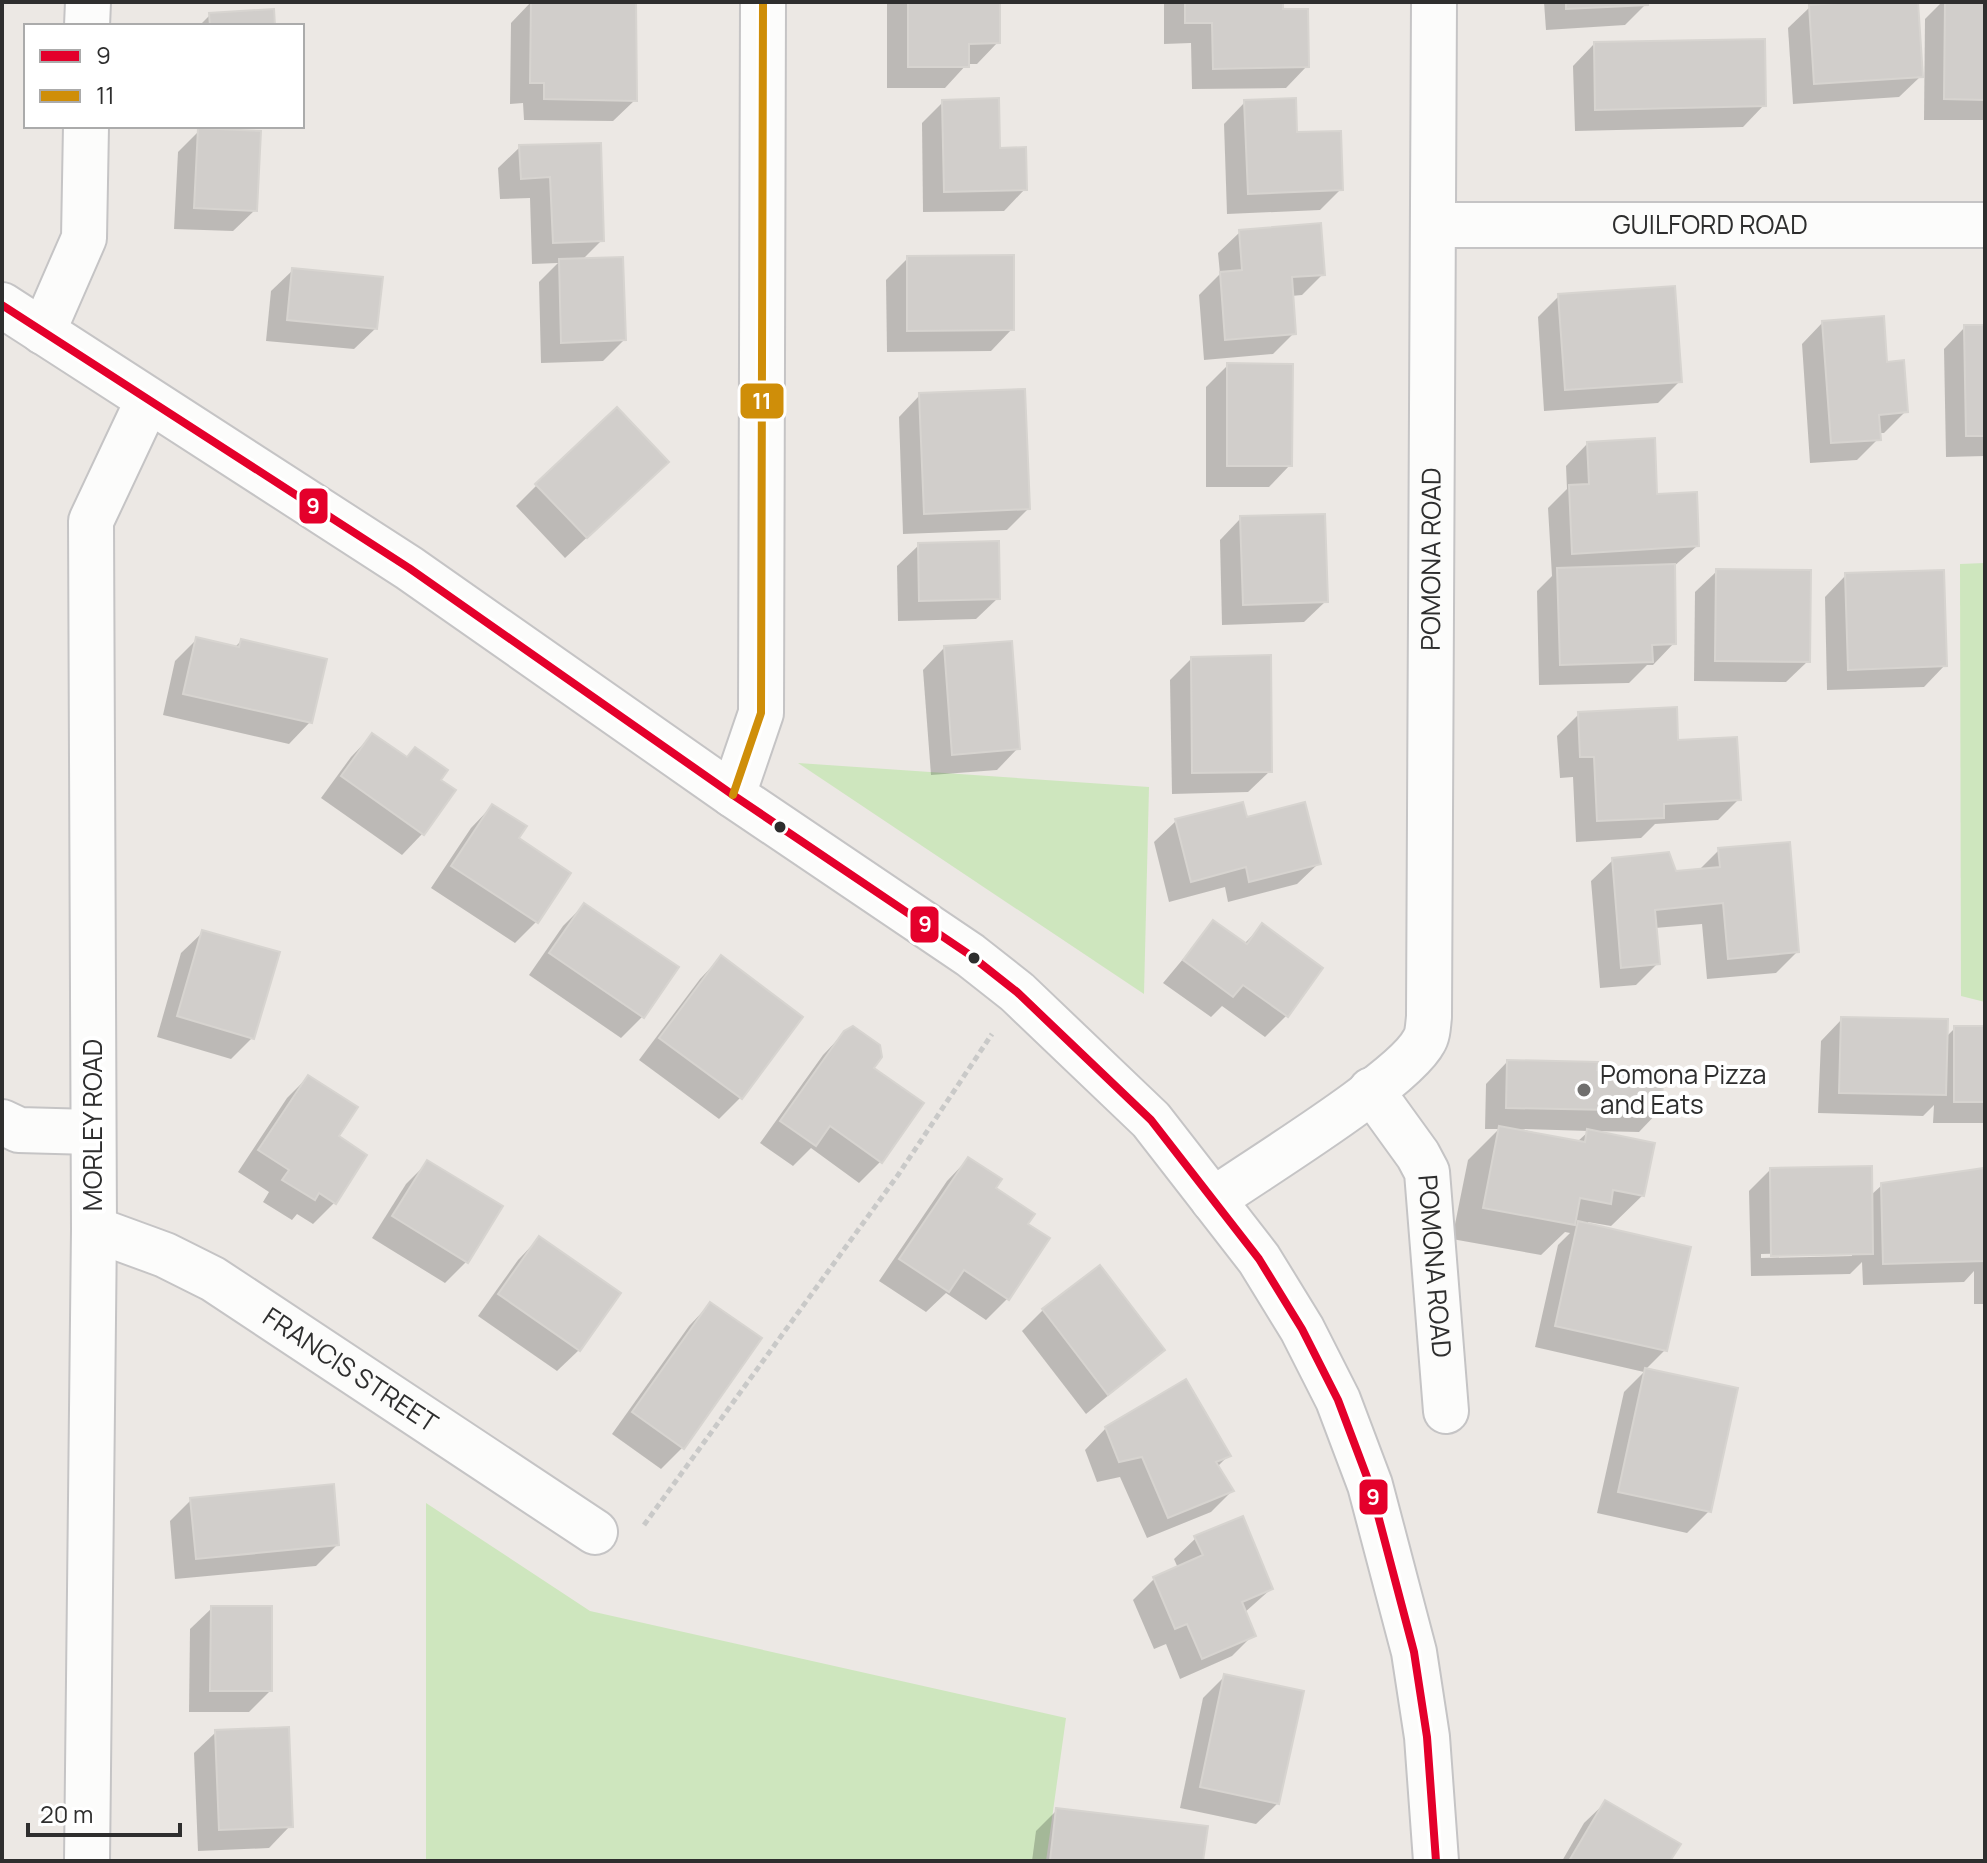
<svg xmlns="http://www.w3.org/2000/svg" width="1987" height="1863" font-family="Manrope,sans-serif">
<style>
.green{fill:#cee6be}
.shadow{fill:#0003;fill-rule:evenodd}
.building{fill:#d1cecb;stroke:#d7d4d0;stroke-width:2}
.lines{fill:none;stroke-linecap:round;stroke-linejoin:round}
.minor-casing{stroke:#c5c4c5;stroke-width:48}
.path{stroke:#c9c9c8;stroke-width:5;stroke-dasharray:6 4;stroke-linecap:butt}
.minor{stroke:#fcfcfb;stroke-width:44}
.bus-1-casing{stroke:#fff;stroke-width:14}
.bus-2-casing{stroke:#fff;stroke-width:14}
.bus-1{stroke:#e4002b;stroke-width:8}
.bus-2{stroke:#cf8e09;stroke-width:8}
.bus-dot{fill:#2e2e2e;stroke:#fff;stroke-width:3}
.poi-dot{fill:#706f6e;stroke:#fff;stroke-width:3}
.labels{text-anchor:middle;stroke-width:8;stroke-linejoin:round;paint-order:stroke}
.street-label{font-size:26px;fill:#2e2e2e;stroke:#fff}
.poi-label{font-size:26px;fill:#2e2e2e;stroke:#fff;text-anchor:start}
.line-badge{stroke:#fff;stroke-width:3}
.badge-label{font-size:22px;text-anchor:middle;font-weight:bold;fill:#fff}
</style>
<rect width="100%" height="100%" fill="#ece8e4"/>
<g class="green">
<path d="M1985,563v439l-24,-6 -1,-432z"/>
<path d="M798,763l351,24 -5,207z"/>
<path d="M426,1503l164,108 476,107 -20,143h-620z"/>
</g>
<g class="shadow">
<path d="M531,2h103l1,98 -22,21 -89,-1 -1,-17 -13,1 1,-81z"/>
<path d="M887,2h111v40l-21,22h-10l-22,24h-58z"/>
<path d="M1164,2h117v9l26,55 -21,22 -94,1 -1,-46 -27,1z"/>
<path d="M1544,2h102v2l-21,21 -79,5z"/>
<path d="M1883,2h33l5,74 -22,21 -106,7 -5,-76 22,-21z"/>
<path d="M1942,2h43v118h-61l1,-101z"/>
<path d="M210,15l63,11h-74z"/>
<path d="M1594,44l170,61 -21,22 -168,4 -2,-65z"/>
<path d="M943,102l55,48 27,39 -21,22 -81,1 -1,-89z"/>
<path d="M1245,102l50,32 46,55 -21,21 -93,4 -3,-90z"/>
<path d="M195,126h39l-26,2 47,82 -22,21 -59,-2 4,-77 23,-23z"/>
<path d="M599,145l3,95 -20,20 42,80 -21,21 -62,2 -2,-81 19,-19 -26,1 -2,-66 -30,1 -2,-31 22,-21z"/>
<path d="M1240,232l83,42 -21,21 -11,1 3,37 -21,21 -69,6 -5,-65 21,-21 -2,-21z"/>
<path d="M908,258l104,71 -21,22 -104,1 -1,-72z"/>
<path d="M293,270l83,58 -22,21 -88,-8 5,-50z"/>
<path d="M1559,296l121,85 -22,22 -114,8 -6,-94z"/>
<path d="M1823,322l62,42 21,47 -22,22h-6v6l-21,21 -47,3 -8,-119z"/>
<path d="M1965,327h20v129l-39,1 -2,-108z"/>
<path d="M1228,365l62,100 -21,22h-63v-100z"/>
<path d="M920,395l108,114 -21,21 -104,4 -4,-117z"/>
<path d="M1587,444l69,52 41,50 -24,21 1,76 -21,22h-6l-18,18 -90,2 -2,-94 15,-15 -4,-68 19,-19 -1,-23z"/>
<path d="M645,483l-80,75 -49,-52 21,-21z"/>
<path d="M1241,518l85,83 -22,21 -82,3 -2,-85z"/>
<path d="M919,545l79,53 -22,21 -78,2 -1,-55z"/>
<path d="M1717,571l91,90 -22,21 -92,-1 1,-89z"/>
<path d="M1846,575l99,90 -21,22 -97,3 -2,-93z"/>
<path d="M196,640l38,8 7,-7 69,81 -21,22 -126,-29 12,-54z"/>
<path d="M944,648l74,100 -21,22 -66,5 -8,-105z"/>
<path d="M1191,659l79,112 -22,21 -76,2 -2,-114z"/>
<path d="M1579,714l97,28 63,57 -21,21 -63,4 -14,14 -65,4 -3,-65 -13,1 -3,-42z"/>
<path d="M372,735l67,46 -16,52 -21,22 -81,-57 30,-41z"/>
<path d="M492,806l24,33 53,34 -33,49 -21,21 -84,-55 40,-60z"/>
<path d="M1246,820l73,43 -22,21 -69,18 -3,-15 -56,15 -15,-60 22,-21z"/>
<path d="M1719,850l78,102 -21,21 -69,6 -5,-55 -47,4 3,35 -22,22 -36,3 -9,-107 22,-21 62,13 23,-2z"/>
<path d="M584,905l58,112 -21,21 -92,-63 34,-49z"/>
<path d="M1214,922l30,22 18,-18 59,42 -35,48 -21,21 -43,-31 -11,11 -48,-34z"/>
<path d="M203,932l49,106 -21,21 -74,-22 24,-84z"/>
<path d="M721,957l80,60 -61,81 -21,21 -80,-59 61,-81z"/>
<path d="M1842,1019l103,19 10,-10h30v95h-52l1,-18 -11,11 -105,-3 3,-72z"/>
<path d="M845,1032l27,36 50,35 -42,59 -21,21 -48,-35 -18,18 -33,-23 63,-88z"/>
<path d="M1507,1062l88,10 65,38 -21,22 -44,-1 48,64 -32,31 -23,-4v4l77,124 -20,20 64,141 -22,22 -90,-20 27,-121 20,-20 -109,-25 23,-102 12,-12 -5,-1 -24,23 -89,-16 16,-79 31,-31h-14l1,-45zM1520,1129l69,2 -12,11z"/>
<path d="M308,1077l28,60 -2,66 -21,21 -16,-10 -5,6 -29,-18 6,-10 -31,-20 49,-74z"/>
<path d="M968,1159l58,66 -18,73 -22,22 -40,-27 -20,19 -47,-31 68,-100z"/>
<path d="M428,1162l38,100 -21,21 -73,-45 34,-54z"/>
<path d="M1770,1170l100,26 12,-11 103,15v104h-11v-33l-10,11 -101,3 -1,-23 -12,12 -99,2 -2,-85zM1852,1252v4l-91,2v-4z"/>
<path d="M539,1238l40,112 -22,21 -79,-55 40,-56z"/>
<path d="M710,1304l49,34 -77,110 -21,21 -49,-35 77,-108z"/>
<path d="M1043,1310l120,40 -77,64 -64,-83z"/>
<path d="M1106,1428l123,27 -12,12 15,24 -21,21 -64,26 -27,-61 -23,5 -12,-32z"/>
<path d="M191,1500l146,45 -21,21 -141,13 -5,-58z"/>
<path d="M1196,1538l75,51 -27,24 9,22 -21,21 -52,23 -14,-35 -12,5 -21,-49 21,-21 24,-11 -4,-9z"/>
<path d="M212,1608l58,83 -21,21h-60l1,-83z"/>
<path d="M1225,1676l53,127 -22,21 -76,-16 23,-110z"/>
<path d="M216,1732l74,94 -21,22 -71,3 -4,-98z"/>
<path d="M1606,1802l62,59h-106l22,-38z"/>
<path d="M1057,1810l144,51h-169l4,-30z"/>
</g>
<g class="building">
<path d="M531,2h105l1,99 -93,-2v-16h-14z"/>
<path d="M908,2h92v41l-31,1v23h-61z"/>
<path d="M1185,2h98v7h25l1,58 -96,2 -1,-46h-27z"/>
<path d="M1566,2h82v3l-82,4z"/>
<path d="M1852,2h66l5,75 -109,7 -5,-79z"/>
<path d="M1945,2h40v98l-41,-1z"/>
<path d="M274,9l1,17h-65l-1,-13z"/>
<path d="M1765,39l1,67 -171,4 -1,-68z"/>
<path d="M999,98l1,50 26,-1 1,43 -83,2 -2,-92z"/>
<path d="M1296,98l1,34 44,-1 2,59 -95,4 -4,-94z"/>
<path d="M198,128l63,3 -4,80 -63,-3z"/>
<path d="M601,143l3,98 -51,2 -3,-66 -29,2 -2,-34z"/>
<path d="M1321,223l4,52 -33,2 4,57 -71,6 -5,-68 22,-2 -3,-40z"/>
<path d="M1014,255v75l-107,1v-75z"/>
<path d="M623,257l3,83 -65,3 -2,-84z"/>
<path d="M292,268l91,9 -6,52 -90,-9z"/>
<path d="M1675,286l7,96 -117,8 -7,-96z"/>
<path d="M1884,316l3,46 17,-2 4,52 -29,3 2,25 -50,3 -9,-122z"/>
<path d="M1964,325h21v111h-19z"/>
<path d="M1227,363l66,1 -1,102h-65z"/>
<path d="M1025,389l5,120 -106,5 -5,-121z"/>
<path d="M617,407l52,55 -82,76 -52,-54z"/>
<path d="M1655,438l2,56 40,-2 2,54 -127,8 -3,-69 20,-1 -2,-42z"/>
<path d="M1325,514l3,88 -85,3 -3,-89z"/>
<path d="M999,541l1,58 -81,2 -1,-58z"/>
<path d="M1675,564l1,80 -24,1 1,17 -93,3 -3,-97z"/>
<path d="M1716,569l95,1 -1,92 -95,-1z"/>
<path d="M1944,570l3,96 -99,4 -3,-97z"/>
<path d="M196,637l43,10 2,-8 86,20 -15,64 -129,-29z"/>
<path d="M1012,641l8,108 -68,6 -8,-109z"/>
<path d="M1271,655l1,117 -80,1 -1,-116z"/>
<path d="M1677,707l1,33 59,-3 4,63 -77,4v14l-67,3 -3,-64h-14l-2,-45z"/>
<path d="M372,733l35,24 8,-10 33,23 -7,10 15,10 -32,45 -83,-59z"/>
<path d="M1243,802l4,15 58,-15 16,62 -72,18 -3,-15 -55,15 -16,-63z"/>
<path d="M492,804l35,22 -8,12 52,35 -33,50 -87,-57z"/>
<path d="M1790,842l9,110 -71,7 -5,-56 -68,7 5,54 -39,4 -9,-110 57,-6 7,19 44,-4 -2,-19z"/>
<path d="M584,903l95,64 -35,51 -95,-65z"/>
<path d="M1213,920l34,24 15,-21 61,45 -35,49 -45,-32 -10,12 -50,-37z"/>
<path d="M202,930l78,22 -26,87 -77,-23z"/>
<path d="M721,955l82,62 -61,82 -83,-61z"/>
<path d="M1841,1017l107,2 -2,76 -107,-2z"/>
<path d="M853,1026l27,19 2,12 -8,11 50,35 -42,60 -52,-37 -14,20 -36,-25 64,-90z"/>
<rect x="1954" y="1026" width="31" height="76"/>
<path d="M1507,1060l91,2 -1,8 66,2 -1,39 -156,-3z"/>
<path d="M308,1075l50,32 -19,29 28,19 -31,49 -17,-11 -4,7 -33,-20 7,-10 -31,-20z"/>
<path d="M1499,1126l86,16 2,-13 68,14 -11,53 -31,-6 -2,14 -31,-6 -5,27 -92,-17z"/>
<path d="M968,1157l34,22 -6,9 39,26 -7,10 22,14 -41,62 -45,-30 -15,22 -50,-33z"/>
<path d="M427,1160l76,46 -35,57 -76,-47z"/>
<path d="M1872,1166l1,88 -102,2 -1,-88z"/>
<path d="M1984,1168l1,93 -102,3 -2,-81z"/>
<path d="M1578,1221l113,26 -24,104 -112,-25z"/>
<path d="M539,1236l82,57 -41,58 -82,-57z"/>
<path d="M1100,1265l65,85 -57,45 -66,-86z"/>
<path d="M710,1302l52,36 -78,111 -52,-37z"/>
<path d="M1645,1368l93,20 -27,124 -93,-20z"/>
<path d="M1186,1379l45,77 -15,6 18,29 -66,27 -26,-61 -23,5 -14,-35z"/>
<path d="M334,1484l5,61 -143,14 -6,-61z"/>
<path d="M1243,1516l30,73 -31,13 14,34 -54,23 -15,-35 -12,5 -22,-52 50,-22 -9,-19z"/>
<path d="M211,1606h61v85h-62z"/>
<path d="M1224,1674l80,17 -25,113 -79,-17z"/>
<path d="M289,1727l4,100 -74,3 -4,-100z"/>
<path d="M1605,1800l76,44 -11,17h-101z"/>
<path d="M1056,1808l152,18 -5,35h-153z"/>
</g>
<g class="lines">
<defs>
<g id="minor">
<path d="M87,26l1,-24"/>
<path id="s1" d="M1434,225h551"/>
<path d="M2,305l407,263 324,227 237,160 47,37 134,128 108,139 43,70 36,71 32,85 44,167 13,85 9,124"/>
<path d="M43,332l41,-94 2,-112"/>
<path d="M733,795l28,-82 2,-711"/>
<path id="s2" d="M1371,1090l47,65 9,17 19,239"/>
<path d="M2,1122l17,8 73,2"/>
<path id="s3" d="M1213,1200c44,-31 191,-120 211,-159 4,-6 4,-16 5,-24l5,-1015"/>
<path id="s4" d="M94,1229l71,26 48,24 382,253"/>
<path d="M87,1861l7,-632 -3,-708 56,-119"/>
</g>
</defs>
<use href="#minor" class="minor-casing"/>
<path class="path" d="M644,1525l254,-350 94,-141"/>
<use href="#minor" class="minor"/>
<defs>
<path id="bus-1" d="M2,305l407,263 324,227 237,160 47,37 134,128 108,139 43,70 36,71 32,85 44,167 13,85 9,124"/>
<path id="bus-2" d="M733,795l28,-82 2,-711"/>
</defs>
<use href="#bus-1" class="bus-1-casing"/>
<use href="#bus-2" class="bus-2-casing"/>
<use href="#bus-1" class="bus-1"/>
<use href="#bus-2" class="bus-2"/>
</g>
<g class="bus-dot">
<circle cx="780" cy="827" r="7"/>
<circle cx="974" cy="958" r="7"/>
</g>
<circle class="poi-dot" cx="1584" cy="1090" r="8"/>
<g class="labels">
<g class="street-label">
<text dy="9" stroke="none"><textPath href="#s1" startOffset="276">GUILFORD ROAD</textPath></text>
<text dy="9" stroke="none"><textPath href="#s3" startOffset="748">POMONA ROAD</textPath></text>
<text transform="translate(93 1125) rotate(-90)" y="9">MORLEY ROAD</text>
<text dy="9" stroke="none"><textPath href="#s2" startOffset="194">POMONA ROAD</textPath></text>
<text dy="9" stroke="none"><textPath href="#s4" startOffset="294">FRANCIS STREET</textPath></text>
</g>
<g class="poi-label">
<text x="1600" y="1084">Pomona Pizza<tspan x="1600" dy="30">and Eats</tspan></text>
</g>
</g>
<g class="line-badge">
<rect x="739" y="382" width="46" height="38" rx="8" fill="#cf8e09"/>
<rect x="298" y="487" width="31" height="38" rx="8" fill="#e4002b"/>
<rect x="909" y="905" width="31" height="39" rx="8" fill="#e4002b"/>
<rect x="1358" y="1478" width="31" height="38" rx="8" fill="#e4002b"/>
</g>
<g class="badge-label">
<text x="762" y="409">11</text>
<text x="313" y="514">9</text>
<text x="925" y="932">9</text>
<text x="1373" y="1505">9</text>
</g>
<rect width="1987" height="1863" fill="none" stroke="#2e2e2e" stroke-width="8"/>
<rect x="24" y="24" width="280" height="104" fill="#ffffff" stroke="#ababab" stroke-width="2"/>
<rect x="40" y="50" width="40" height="12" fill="#e4002b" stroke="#ababab" stroke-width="2"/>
<text x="96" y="64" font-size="24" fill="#2e2e2e">9</text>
<rect x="40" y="90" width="40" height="12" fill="#cf8e09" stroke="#ababab" stroke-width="2"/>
<text x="96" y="104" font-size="24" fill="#2e2e2e">11</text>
<path d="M28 1823v12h152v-12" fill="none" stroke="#2e2e2e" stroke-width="4"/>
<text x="40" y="1823" font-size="24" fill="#2e2e2e" stroke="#ffffff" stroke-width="6" paint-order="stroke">20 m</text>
</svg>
